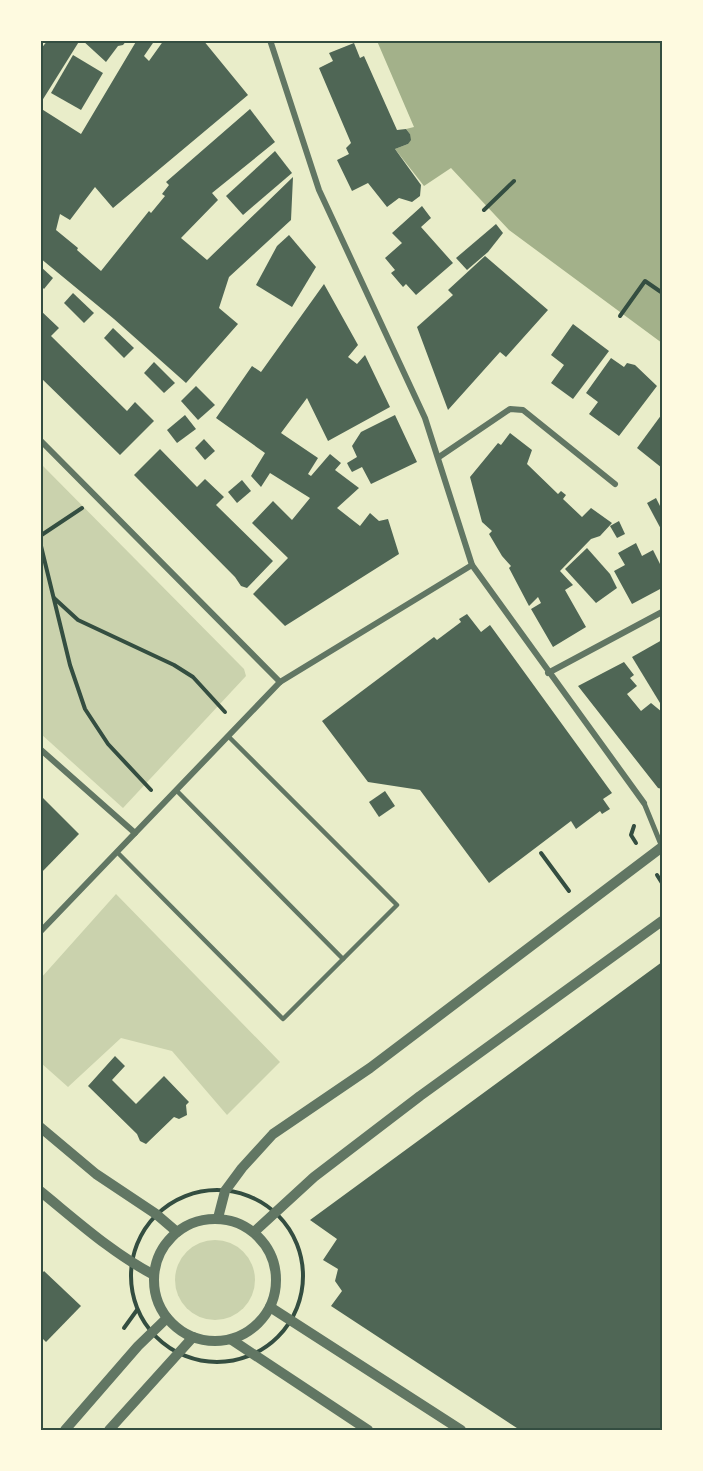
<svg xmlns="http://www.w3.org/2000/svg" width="703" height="1471" font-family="Karla,sans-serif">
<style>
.green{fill:#cad2ad}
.water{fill:#a3b18a}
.building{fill:#4f6655}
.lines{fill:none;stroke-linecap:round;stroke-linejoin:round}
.path{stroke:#344e41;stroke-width:4}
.service{stroke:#617663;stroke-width:4.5}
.pedestrian{stroke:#617663;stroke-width:5}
.minor{stroke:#617663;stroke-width:6}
.tertiary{stroke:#617663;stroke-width:10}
.neatline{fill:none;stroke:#344e41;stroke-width:2}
</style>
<rect width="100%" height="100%" fill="#e9edc9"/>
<g class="green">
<path d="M41,464l203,205 2,7 -123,132 -82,-74z"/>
<path d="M116,894l164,168 -53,53 -55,-64 -51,-13 -53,49 -27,-24v-85z"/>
<circle cx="215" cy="1280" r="40"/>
</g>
<path class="water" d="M377,41h285v302l-153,-113 -58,-62 -27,18 -29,-37 13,-5 2,-10 -4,-5 8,-2z"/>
<g class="building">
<path d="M48,40h32l-40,64v-54z"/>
<path d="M82,40h45l-4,5 -5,1 -12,16z"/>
<path d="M137,40h18l-11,16 5,5 15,-21h39l45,55 -135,113 -18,-21 -25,33 -10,-6 -4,16 22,18 -1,2 24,21 48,-60 2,2 14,-17 -3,-2 7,-9 -3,-3 84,-73 25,33 -63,51 6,7 -37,38 26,22 86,-83 -2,43 -62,57 -10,31 19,16 -52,59 -72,-64 -74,-61v-150l41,26z"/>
<path d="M354,43l6,15 4,-2 33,74 9,-1 4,5 1,6 -3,4 -13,5 26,36 -1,11 -8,6 -13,-4 -12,9 -19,-24 -16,8 -15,-31 12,-6 -3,-6 5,-5 -32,-75 14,-7 -4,-8z"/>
<path d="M73,55l30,18 -22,37 -30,-17z"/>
<path d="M275,151l17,22 -49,42 -17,-19z"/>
<path d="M422,206l9,12 -10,9 32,36 -37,32 -10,-11 -3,3 -12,-14 4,-3 -10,-12 17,-15 -10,-10z"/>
<path d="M496,224l7,9 -15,19 -21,18 -11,-12z"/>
<path d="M289,235l27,32 -24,40 -36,-22 21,-39z"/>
<path d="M485,256l63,54 -42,47 -6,-5 -52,58 -31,-83 36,-32 -5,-5z"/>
<path d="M40,266l13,12 -9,11 -4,-4z"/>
<path d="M324,284l34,61 -10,12 9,7 8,-9 25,52 -62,34 -21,-43 -26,35 37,25 -10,16 3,2 19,-22 11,9 -6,7 24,18 -22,20 23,18 10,-13 9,8 9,-2 11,35 -114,72 -32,-32 35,-36 -36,-35 21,-22 19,19 18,-22 -40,-25 -9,14 -10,-11 14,-23 -49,-35 36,-52 9,6z"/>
<path d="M73,293l21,20 -10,10 -20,-20z"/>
<path d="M40,310l19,18 -8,8 76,75 8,-9 19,19 -34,34 -80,-78z"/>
<path d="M573,324l36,27 -36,48 -22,-16 13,-18 -13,-10z"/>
<path d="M113,328l21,20 -10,10 -20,-20z"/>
<path d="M611,358l13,9 3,-4 8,2 22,21 -38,50 -30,-22 9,-12 -12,-9z"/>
<path d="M154,362l21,21 -11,10 -20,-20z"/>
<path d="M196,386l19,19 -17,15 -17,-19z"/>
<path d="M662,414v54l-25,-20z"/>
<path d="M185,415l11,14 -19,14 -10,-13z"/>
<path d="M395,415l22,47 -46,22 -9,-17 -10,5 -3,-5 -2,-4 10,-6 -5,-11 9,-14z"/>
<path d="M510,433l22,17 -5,14 31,30 3,-3 5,4 -3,4 19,18 9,-9 21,15 -12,13 -9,3 -31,32 13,14 -8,5 21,37 -33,20 -22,-38 10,-6 -3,-6 -9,9 -20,-38 2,-2 -9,-10 -13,-22 3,-3 -10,-9 -12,-45 28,-34 3,2z"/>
<path d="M204,439l11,12 -10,9 -10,-12z"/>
<path d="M160,449l37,38 8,-8 19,18 -8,8 57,56 -26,27 -6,-2 -6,-9 -101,-102z"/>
<path d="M242,480l9,11 -14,12 -9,-11z"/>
<path d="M656,498l6,12v21l-15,-28z"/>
<path d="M619,521l6,13 -8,4 -7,-12z"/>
<path d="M636,543l6,13 11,-6 9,18v20l-30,16 -18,-33 11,-6 -7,-12z"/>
<path d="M587,548l23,26 7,14 -21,15 -31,-34z"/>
<path d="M467,614l14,18 9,-7 122,168 -9,6 7,10 -8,5 -2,-3 -24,18 -5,-8 -82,62 -69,-93 -52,-8 -46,-61 112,-84 3,3 24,-18 -2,-3z"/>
<path d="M662,640v61l-2,2 -28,-46z"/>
<path d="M624,662l10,13 -4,3 7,8 -10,8 14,17 10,-8 11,9v77l-4,-1 -80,-102z"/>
<path d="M385,791l10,15 -16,11 -10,-15z"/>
<path d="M43,798l36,36 -39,40v-73z"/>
<path d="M662,962v468h-142l-189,-124 11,-15 -7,-10 3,-12 -15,-9 14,-21 -27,-19z"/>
<path d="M115,1056l10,10 -13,14 24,24 28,-28 25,26 -3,3 1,10 -8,4 -5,-2 -28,27 -6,-3 -3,-7 -49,-48z"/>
<path d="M44,1271l37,35 -35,36 -6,-6v-60z"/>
</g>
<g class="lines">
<g class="path">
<path d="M484,210l30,-29"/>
<path d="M620,316l25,-35 16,11"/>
<path d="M40,536l42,-28"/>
<path d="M40,542l30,123 15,44 23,35 43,46"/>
<path d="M54,598l24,22 96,45 19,12 32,35"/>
<path d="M634,826l-3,9 5,8"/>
<path d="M541,853l28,38"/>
<path d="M657,875l5,8"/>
<circle cx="217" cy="1276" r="86"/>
<path d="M124,1328l13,-18"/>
</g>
<g class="service">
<path d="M176,790l167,169"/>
<path d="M117,852l166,167 114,-114 -169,-169"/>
</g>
<path class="pedestrian" d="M644,803l18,44"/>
<g class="minor">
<path d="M270,40l49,150 106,228 47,147 172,238"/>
<path d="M40,440l240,242"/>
<path d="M439,457l71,-48 13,1 92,74"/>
<path d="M548,673l114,-61"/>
<path d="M40,749l95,84"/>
<path d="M40,932l240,-250 192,-117"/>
</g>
<g class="tertiary">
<path d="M40,1127l56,47 60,40 21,18"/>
<path d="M40,1191c37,30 72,62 114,84"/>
<path d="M218,1218l7,-27 17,-23 31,-34 97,-66 292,-221"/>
<circle cx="215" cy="1280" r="61"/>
<path d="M254,1232l60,-55 106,-81 242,-175"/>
<path d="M270,1307l191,123"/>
<path d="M232,1340l136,90"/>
<path d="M65,1430l73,-84 29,-28"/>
<path d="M109,1430l84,-93"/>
</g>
</g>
<rect width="703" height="1471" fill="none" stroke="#fefae0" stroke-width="84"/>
<rect x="42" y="42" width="619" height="1387" class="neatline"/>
</svg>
